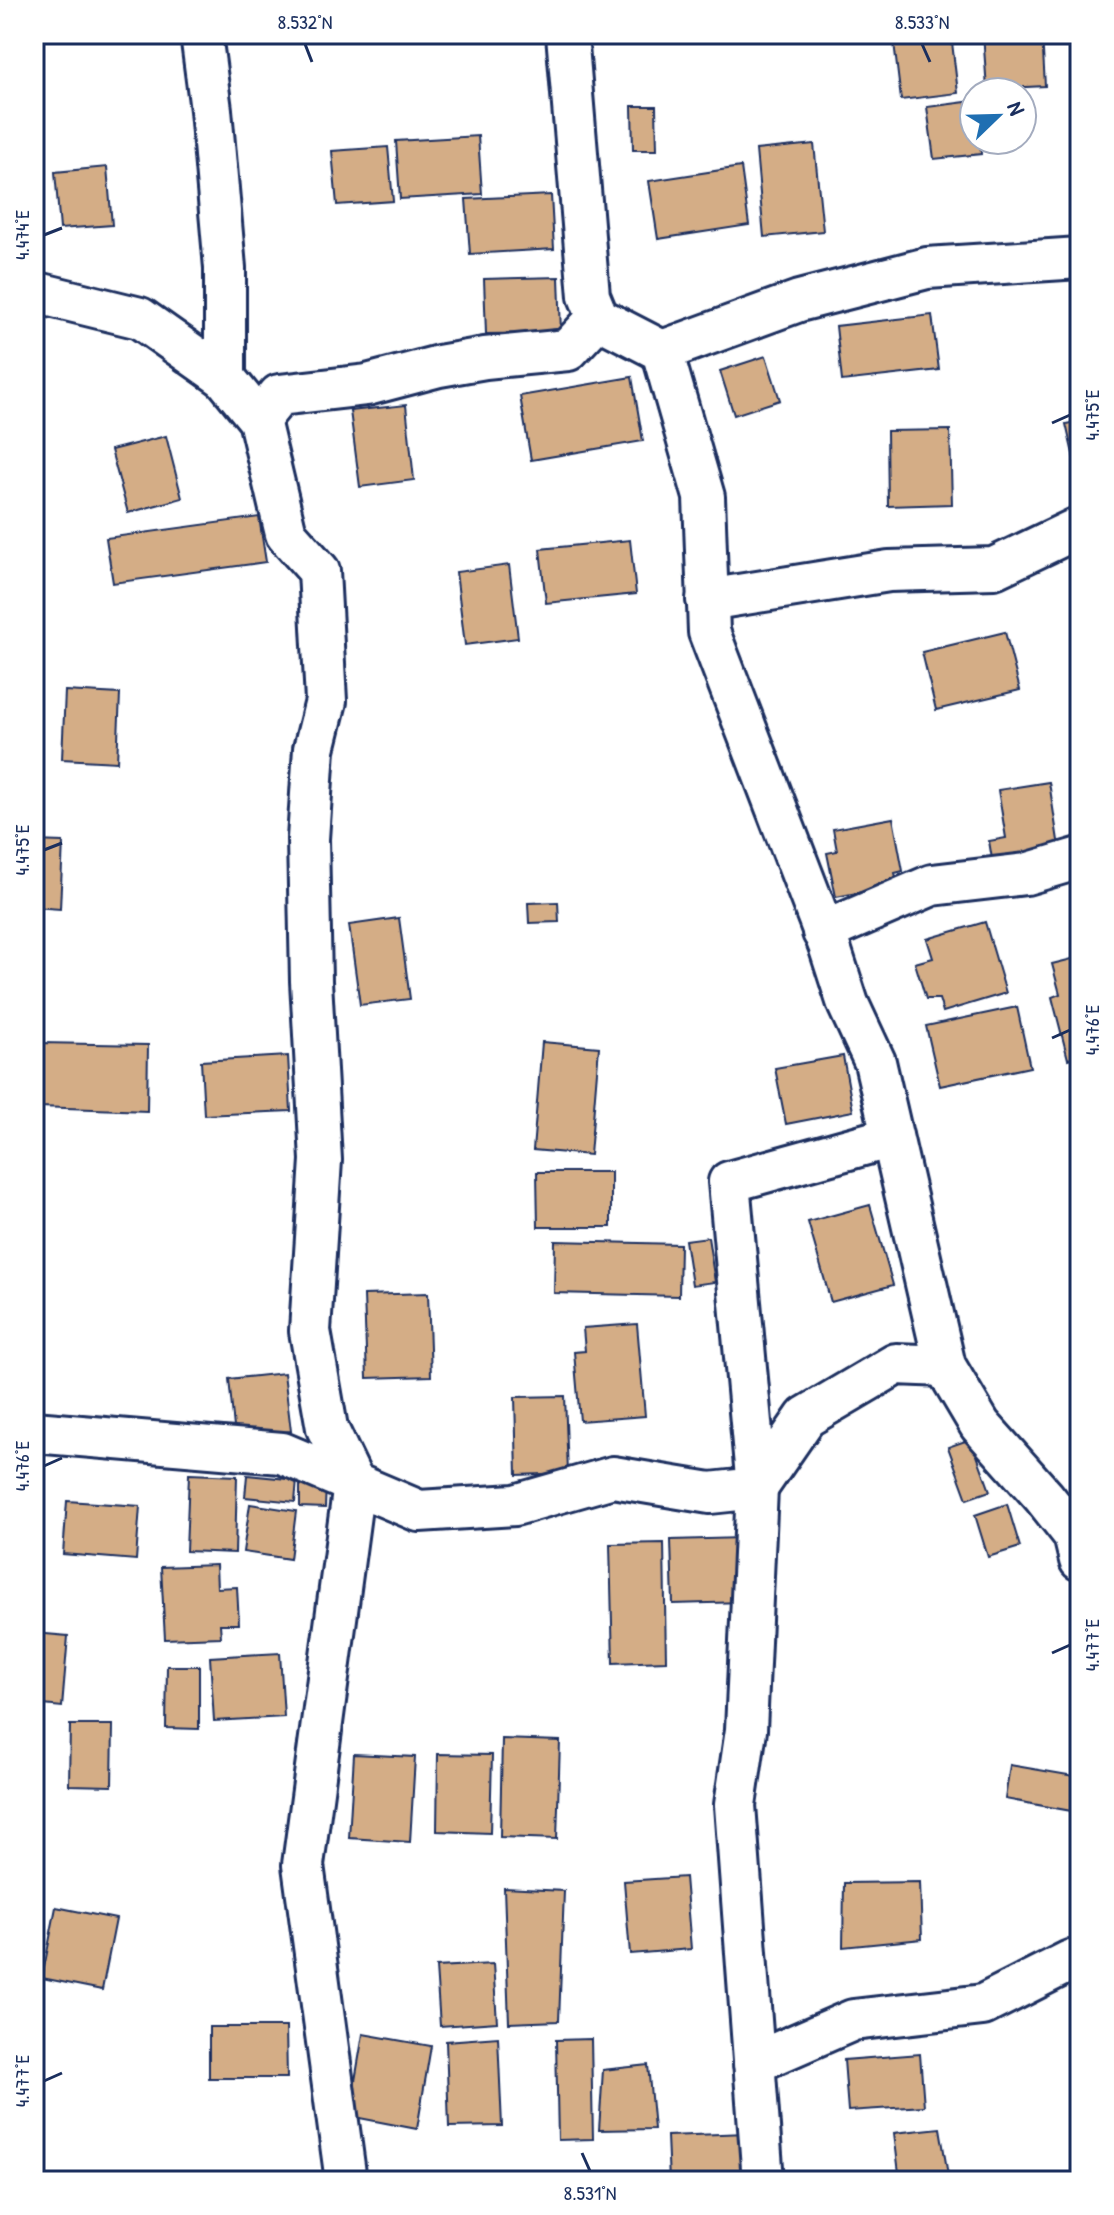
<svg xmlns="http://www.w3.org/2000/svg" width="1114" height="2215" font-family="'Patrick Hand',sans-serif">
<style>
.building{fill:#d4ad86;stroke:#1b2f5e;stroke-width:2}
.lines{fill:none;stroke-linecap:round;stroke-linejoin:round}
.street-casing{stroke:#1b2f5e;stroke-width:46}
.street{stroke:#fff;stroke-width:40}
.ticks{fill:none;stroke:#1b2f5e;stroke-width:3}
.neatline{fill:none;stroke:#1b2f5e;stroke-width:3}
.ticks-label{font-size:20px;text-anchor:middle;fill:#1b2f5e}
</style>
<rect width="100%" height="100%" fill="#fff"/>
<filter id="ink" filterUnits="userSpaceOnUse"><feTurbulence type="fractalNoise" baseFrequency=".0125" numOctaves="2"/><feDisplacementMap in="SourceGraphic" scale="16" xChannelSelector="R" yChannelSelector="G"/><feConvolveMatrix kernelMatrix="1 2 1 2 8 2 1 2 1" color-interpolation-filters="sRGB"/></filter>
<g filter="url(#ink)">
<g class="building">
<path d="M893,34h58l7,59 -57,7z"/>
<path d="M983,34h59l3,52 -58,3z"/>
<path d="M974,101v39h6l1,14 -47,5 -7,-52z"/>
<path d="M632,106h24l1,44h-24z"/>
<path d="M478,136l4,58 -82,5 -4,-58z"/>
<path d="M814,144l9,87 -59,6 -8,-87z"/>
<path d="M388,147l5,54 -56,4 -5,-54z"/>
<path d="M107,167l5,58 -52,4 -5,-57z"/>
<path d="M741,167l8,58 -91,14 -9,-58z"/>
<path d="M551,195l3,54 -84,5 -4,-55z"/>
<path d="M559,277l2,56 -75,1 -2,-55z"/>
<path d="M932,315l7,55 -97,11 -6,-55z"/>
<path d="M766,356l14,44 -46,15 -14,-44z"/>
<path d="M632,377l11,64 -112,19 -11,-64z"/>
<path d="M406,405l8,75 -54,7 -10,-76z"/>
<path d="M1080,421v63l-14,-60z"/>
<path d="M950,430l2,74 -64,2 -1,-75z"/>
<path d="M166,436l16,62 -54,15 -17,-63z"/>
<path d="M259,517l7,45 -153,21 -7,-45z"/>
<path d="M630,540l6,54 -90,9 -6,-54z"/>
<path d="M509,565l9,73 -53,7 -9,-73z"/>
<path d="M1005,632l15,58 -84,20 -14,-58z"/>
<path d="M65,691l55,3 -3,68 -55,-3z"/>
<path d="M1049,782l11,72 -67,11 -4,-24 17,-3 -8,-48z"/>
<path d="M893,818l10,53 -8,2 3,12 -62,12 -9,-44 10,-2 -4,-22z"/>
<path d="M34,841l29,1 -3,67 -26,-2z"/>
<path d="M558,902l1,20 -30,1 -1,-20z"/>
<path d="M399,918l11,81 -50,6 -11,-80z"/>
<path d="M985,922l21,71 -63,19 -4,-13h-13l-11,-36 18,-5 -6,-19z"/>
<path d="M1080,957v99l-12,3 -16,-62 8,-3 -8,-30z"/>
<path d="M1017,1007l13,60 -90,19 -14,-60z"/>
<path d="M542,1042l57,5 -9,108 -57,-5z"/>
<path d="M40,1043l108,2 -1,66 -108,-4z"/>
<path d="M288,1056l3,55 -87,4 -3,-54z"/>
<path d="M843,1056l10,55 -67,13 -11,-56z"/>
<path d="M537,1172h74v55h-73z"/>
<path d="M870,1205l23,80 -62,17 -23,-80z"/>
<path d="M708,1237l7,45 -23,3 -7,-45z"/>
<path d="M555,1241l125,3 -1,52 -125,-3z"/>
<path d="M428,1293l3,83 -64,2 -3,-83z"/>
<path d="M637,1324l8,92 -65,5 -6,-69 11,-1 -2,-23z"/>
<path d="M284,1373l7,58 -56,6 -6,-58z"/>
<path d="M565,1396l3,77 -51,2 -2,-78z"/>
<path d="M971,1439l19,52 -23,8 -19,-52z"/>
<path d="M189,1474l48,2 -2,77 -49,-2z"/>
<path d="M247,1475l50,5 -2,22 -50,-5z"/>
<path d="M300,1481l26,1 -1,26 -25,-1z"/>
<path d="M67,1501l73,5 -4,54 -73,-6z"/>
<path d="M250,1504l46,7 -6,48 -47,-7z"/>
<path d="M1007,1504l13,43 -32,10 -13,-42z"/>
<path d="M742,1538l2,64 -71,2 -2,-64z"/>
<path d="M664,1543l2,118 -53,2 -3,-119z"/>
<path d="M216,1565l1,23 20,-1 2,37h-19l1,13 -56,2 -4,-72z"/>
<path d="M34,1633l34,3 -6,71 -28,-3z"/>
<path d="M280,1653l4,64 -70,4 -4,-64z"/>
<path d="M167,1666h32v63l-33,-1z"/>
<path d="M70,1725h43l-1,61 -43,-1z"/>
<path d="M502,1739l58,2 -3,98 -57,-2z"/>
<path d="M354,1754l61,3 -5,85 -61,-4z"/>
<path d="M438,1754l54,1 -2,78 -53,-2z"/>
<path d="M1010,1765l70,12 -3,35 -72,-13z"/>
<path d="M685,1877l6,72 -61,5 -6,-73z"/>
<path d="M920,1882l2,57 -79,8 1,-64z"/>
<path d="M504,1888l60,3 -5,130 -50,2z"/>
<path d="M56,1907l60,12 -14,71 -60,-12z"/>
<path d="M493,1964l4,58 -57,4 -4,-59z"/>
<path d="M209,2027h77l1,51h-78z"/>
<path d="M363,2034l68,12 -14,83 -68,-13z"/>
<path d="M498,2037l4,89 -53,1 -3,-86z"/>
<path d="M591,2039l2,100 -35,1 -2,-100z"/>
<path d="M920,2054l4,52 -76,5 -4,-51z"/>
<path d="M648,2065l6,64 -55,1 4,-60z"/>
<path d="M940,2128l9,53h-49l-6,-48z"/>
<path d="M747,2133l2,48h-80l-2,-45z"/>
</g>
<g class="lines">
<defs>
<g id="street">
<path d="M201,34l10,76 14,158v110l34,42 27,114 33,37 7,130 -12,48 -6,90 3,142 10,179 -11,171 17,97 27,56 -51,381 43,316"/>
<path d="M567,34l22,262 9,22 64,33 42,146 5,135 120,313 19,59 27,58 70,304 35,59 64,72 30,38 6,25"/>
<path d="M34,292l106,26 85,60"/>
<path d="M662,351l137,-50 128,-33 153,-10"/>
<path d="M259,420l20,-25 88,-10 72,-19 46,-8 83,-8 30,-32"/>
<path d="M707,600l182,-29 105,-3 86,-41"/>
<path d="M823,932l109,-47 94,-11 54,-16"/>
<path d="M892,1137l-163,45 28,306 49,-71 90,-53 49,2"/>
<path d="M34,1432l248,21 137,58 96,-6 98,-28 97,16 47,-5 -11,242 -11,75 28,376"/>
<path d="M754,2063l99,-43 130,-15 87,-44 10,1"/>
</g>
</defs>
<use href="#street" class="street-casing"/>
<use href="#street" class="street"/>
</g>
</g>
<path class="ticks" d="M305,44l7,18M922,44l8,18M44,235l18,-7M1052,423l18,-8M44,850l18,-7M1052,1038l18,-8M44,1466l18,-8M1052,1653l18,-8M44,2081l18,-8M582,2153l8,18"/>
<rect width="1114" height="2215" fill="none" stroke="#fff" stroke-width="88"/>
<g transform="translate(998 116) rotate(67)"><circle r="38" fill="#ffffff" stroke="#a4acbf" stroke-width="2"/>
<path d="M0-6L14 30L0 20L-14 30Z" fill="#1f6fb2"/>
<text y="-12" font-size="22" font-weight="bold" text-anchor="middle" fill="#1b2f5e">N</text>
</g>
<rect x="44" y="44" width="1026" height="2127" class="neatline"/>
<g class="ticks-label">
<text x="305" y="29">8.532°N</text>
<text x="922" y="29">8.533°N</text>
<text transform="translate(22 235) rotate(-90)" y="7">4.474°E</text>
<text transform="translate(1092 415) rotate(-90)" y="7">4.475°E</text>
<text transform="translate(22 850) rotate(-90)" y="7">4.475°E</text>
<text transform="translate(1092 1030) rotate(-90)" y="7">4.476°E</text>
<text transform="translate(22 1466) rotate(-90)" y="7">4.476°E</text>
<text transform="translate(1092 1645) rotate(-90)" y="7">4.477°E</text>
<text transform="translate(22 2081) rotate(-90)" y="7">4.477°E</text>
<text x="590" y="2200">8.531°N</text>
</g>
</svg>
